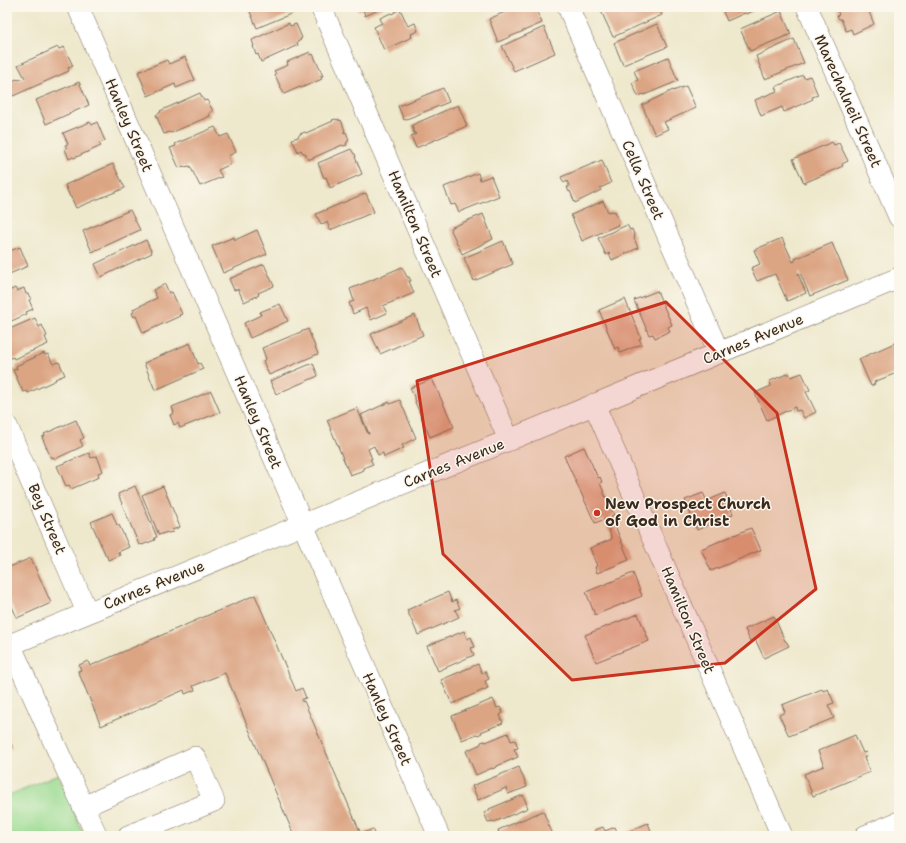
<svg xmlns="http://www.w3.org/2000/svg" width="906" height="843" font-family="'Shantell Sans',sans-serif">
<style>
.green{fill:#99da90;stroke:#6a8257}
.building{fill:#dba483}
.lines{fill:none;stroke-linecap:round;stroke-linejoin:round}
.minor-casing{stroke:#7a6c5b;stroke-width:22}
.minor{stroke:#fff;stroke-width:21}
.marked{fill:#c8321e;fill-opacity:0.2;stroke:#c8321e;stroke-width:3;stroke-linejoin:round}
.poi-dot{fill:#c8321e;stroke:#fbf7ec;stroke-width:1.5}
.labels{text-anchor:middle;stroke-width:3;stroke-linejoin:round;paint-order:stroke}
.street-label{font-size:15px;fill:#3b2a1e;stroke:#fbf7ec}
.poi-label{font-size:15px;font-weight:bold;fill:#3b2a1e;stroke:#fbf7ec;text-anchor:start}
</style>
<rect width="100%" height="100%" fill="#fbf7ec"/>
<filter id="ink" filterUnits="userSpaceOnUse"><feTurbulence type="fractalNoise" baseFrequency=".025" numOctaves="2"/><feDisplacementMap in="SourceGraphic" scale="8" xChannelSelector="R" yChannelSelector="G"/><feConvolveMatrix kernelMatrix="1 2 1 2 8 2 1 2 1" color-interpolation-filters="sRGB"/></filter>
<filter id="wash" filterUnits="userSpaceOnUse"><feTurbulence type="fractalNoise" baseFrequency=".012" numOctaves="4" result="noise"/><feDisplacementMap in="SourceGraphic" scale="16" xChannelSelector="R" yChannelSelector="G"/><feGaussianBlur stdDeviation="0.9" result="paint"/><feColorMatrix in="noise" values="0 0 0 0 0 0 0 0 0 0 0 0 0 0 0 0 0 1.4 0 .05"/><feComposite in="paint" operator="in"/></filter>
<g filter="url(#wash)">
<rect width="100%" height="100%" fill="#eee8cc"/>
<path class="green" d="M58,774l26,62h-77v-40z"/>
<g id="blocks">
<g class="building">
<path d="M248,7h42l3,6 -36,15z"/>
<path d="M356,7h29l-20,9 -2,-7 -5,2z"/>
<path d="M516,7h19l7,16 -44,19 -9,-23z"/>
<path d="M611,7h47l4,8 -49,22 -12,-26z"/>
<path d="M721,7h38l1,1 -14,6 -1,-1 -18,8z"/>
<path d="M836,7h31l7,17 -21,10 -2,-5 -5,2 -5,-12h-2l-2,-3 2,-1z"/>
<path d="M400,9l8,17 7,-3 3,8 -7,3 1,3 -28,13 -10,-23 8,-4 -2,-5 11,-5 1,1z"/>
<path d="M781,11l10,23 -41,17 -10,-22z"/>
<path d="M289,23l1,3 6,-2 6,14 -2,1 1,1 -4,2 1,3 -37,17 -3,-8 -2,1 -3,-9h1l-2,-6z"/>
<path d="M657,24l10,23 -44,18 -9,-22z"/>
<path d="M544,27l11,26 -41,18 -12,-25z"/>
<path d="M794,39l10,24 -39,16 -9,-23z"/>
<path d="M58,47l1,2 5,-2 9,19 -5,2 1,3 -56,25 -5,-11 5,-2 -1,-2 5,-2 1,1 7,-2 -7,-13z"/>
<path d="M310,52l1,3 2,-1 10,22h-3l2,3 -21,9 -1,-1 -16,7 -9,-19 1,-1 -2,-3 14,-6 -1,-3z"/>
<path d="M185,57l10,23 -19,8 -1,-4 -27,12 -10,-24 29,-12 2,4z"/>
<path d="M668,57l10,24 -34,14v-1l-6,2 -6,-13 6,-3 -4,-9z"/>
<path d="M803,75l1,3 6,-2 8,19 -6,2 1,2 -29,13 -2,-5 -21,9 -6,-16 22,-9 -2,-4z"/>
<path d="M79,82l10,23 -43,19 -10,-24z"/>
<path d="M686,86l10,22 -32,14 4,7 -13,6 -13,-30 31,-15v1z"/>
<path d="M443,88l6,14 -45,18 -6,-14z"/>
<path d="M200,93l4,8 3,-1 6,11 -4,2 1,3 -39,17 -1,-1 -6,2 -8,-19 5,-3 -1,-1z"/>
<path d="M458,105l9,21 -51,22 -5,-12 5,-2 -1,-1h-1l-2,-8z"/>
<path d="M336,119l1,1 2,-1v2l2,-1 4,11h-1v2l2,-1 3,8h-1v2l-2,1 1,2 -4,1 -1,-1 -34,15 -3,-7h-2l-2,-3 -3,2 -6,-13 6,-2 2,-3 5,-2 1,1 27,-12 -1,-1z"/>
<path d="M90,122l2,3 5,-3 8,19 -6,2 2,3 -27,12 -1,-1 -4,2 -4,-10 2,-1 -2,-3 3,-1 -5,-11z"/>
<path d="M215,127l5,10 8,-3 8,18 -8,4 3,8 -13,6 4,7 -22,9 -10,-20 -6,1v-1l-5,2 -9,-20 6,-2 -1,-2z"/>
<path d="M832,142l2,3 5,-2 9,18 -6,3 1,2 -39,17 -11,-24z"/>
<path d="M351,149l3,5h1l1,3h-1l7,17 -32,14 -4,-11 -2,1 -6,-15z"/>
<path d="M602,160l9,23 -11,5 1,2 -26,13 -5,-12 -1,1 -2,-5h2v-2l-2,-4 -3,2 -3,-6z"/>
<path d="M113,164l12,24 -49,20 -5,-11h-1l-5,-12z"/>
<path d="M478,173l2,7 11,-4 8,20 -40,16 -4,-8 -4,1 -7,-18z"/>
<path d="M366,193l8,19 -44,18 -3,-8 -6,2 -5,-10z"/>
<path d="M603,201l5,11 4,-1 1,1 2,-1 5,12 -3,1 1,1 -36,16 -11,-26z"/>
<path d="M130,210l10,20 -48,22 -9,-21z"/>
<path d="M483,214l10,25 -6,3 -25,12 -12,-26z"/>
<path d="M627,225l3,5 2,-1 3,8 -1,1 4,10 -26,12 -3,-7 -3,2 -8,-17z"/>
<path d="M257,230l10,24 -44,19 -11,-27 22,-9 1,3z"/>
<path d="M782,238l11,24 2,-1v-2l37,-16 16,37 -38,16 -10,-23 -2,1 8,19 -19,8 -12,-27 -18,7 -6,-13 9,-4 -6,-14z"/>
<path d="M146,240l6,13 -51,24 -6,-13z"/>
<path d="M503,241l10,23 -39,17 -10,-23z"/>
<path d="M20,247l8,19 -21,9v-23z"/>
<path d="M264,264l10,22 -16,7 1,2 -15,7 -6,-13 -4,1 -5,-11z"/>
<path d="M402,267l5,10h2l2,4h-2l5,12 -31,13 4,7 -16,7 -5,-12 -13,6 -4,-11 5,-2 -4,-12 17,-7z"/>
<path d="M165,284l4,9 3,-1 10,22 -3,1 1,1 -37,17 -7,-17 -2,1 -2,-4 2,-1 -1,-3 24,-11 -4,-8z"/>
<path d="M15,288l2,3 7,-3 2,6h2l3,5 -2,1 4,9 -7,3 1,2 -20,9v-31z"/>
<path d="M657,291l15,34 -4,2 2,4 -15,7 -2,-4 -4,1 -15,-35z"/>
<path d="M625,299l16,39 -2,1 3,5 -22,9 -2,-6 -3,2 -16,-39z"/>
<path d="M280,304l8,17 -38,17 -6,-15 17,-8 -1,-3z"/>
<path d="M415,315l8,20 -43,19 -9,-20z"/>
<path d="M35,318l4,9 3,-2 5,11 -2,1 3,7 -34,15 -1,-2 -4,2 -2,-6v-23z"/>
<path d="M308,329l10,25 -49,21 -6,-14 3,-2 -4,-11z"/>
<path d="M899,341v31l-25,10 1,2 -4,2 -12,-27z"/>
<path d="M190,343l8,21 2,-1 3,6 -48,21 -11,-27z"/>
<path d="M44,353l1,2 3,-1 5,10 6,-2 6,13 -10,4 1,1 -28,13 -1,-2 -4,1 -10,-22 4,-1 -1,-3z"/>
<path d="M313,363l5,13 -42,18 -6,-13z"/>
<path d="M789,373l2,4 11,-4 8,17 -4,2 10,20 -12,6 -4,-8 -4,1 -1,-4 -28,13 -12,-27 16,-7 -1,-5z"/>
<path d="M432,379l22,48 -24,10 -15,-35 1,-1 -6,-13z"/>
<path d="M211,391l9,21 -40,16 -2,-5 -4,2 -4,-10 4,-2 -2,-6z"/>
<path d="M400,400l16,38 -14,7 2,3 -20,9 -1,-4 -5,2 -4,-9 -6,3 4,10h-2l3,5 -10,4 1,2 -14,5 -23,-55 30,-12 11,26h1l-8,-19 28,-13 1,2z"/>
<path d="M76,420l8,18 -4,2 3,6 -28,13 -1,-2 -3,1 -9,-21 3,-1 -1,-2z"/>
<path d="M584,447l14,31 2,-1 2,5 -2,1 7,17 4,-2 3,6 -4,2 4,9 -3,1 18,44 -32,13 -2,-6 2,-1 -7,-18 22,-9 -7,-20 -10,4 -31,-67z"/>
<path d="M89,453l2,5 6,-2 6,15 -5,2 1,4 -28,12 -2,-4 -3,1 -9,-20z"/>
<path d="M135,486l22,51 -3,1 1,2 -13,5 -1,-1 -2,1 -21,-51z"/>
<path d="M163,486l17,41 -8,3 1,2 -5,1 -1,-1 -8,3 -17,-40z"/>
<path d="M703,493l4,8 18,-8 8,21 -36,16 -3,-7 -3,1 -3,-8 3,-1 -6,-15z"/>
<path d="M112,513l5,12h2l10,22 -11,5 2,3 -12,5 -1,-4h-1l-15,-34z"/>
<path d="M751,528l10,22 -50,21 -10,-22z"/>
<path d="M31,558l20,45 -34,15 -10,-23v-27z"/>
<path d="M633,573l9,23 -47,19 -9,-23z"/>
<path d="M448,592l4,10 4,-2 4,8 -5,2 4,7 -41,18 -11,-25z"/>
<path d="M255,595l41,96 6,-3 4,10 -4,1v3l2,-1 57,133 12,-5 3,7h-90l7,-3 -68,-160 -32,13 2,4 -10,4 -1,-4 -83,36 -23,-55 3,-1 -2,-5 9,-4 2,5z"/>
<path d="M638,614l11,27 -53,21 -11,-27z"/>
<path d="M774,616l11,25h1l3,5 -25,12 -9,-19 -5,2 -5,-12z"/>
<path d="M464,631l3,8 4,-2 4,10 -4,1 3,7 -36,16 -11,-25z"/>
<path d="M478,664l4,9 3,-2 4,8 -4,2 3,7 -36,16 -11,-24z"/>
<path d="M822,689l1,2 5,-2 6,14 -6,2 6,13 -45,18 -10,-21 6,-3 -3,-7z"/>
<path d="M493,699l4,9 3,-1 3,6 -3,2 3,8 -22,9 1,1 -4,2 -1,-1 -15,6 -10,-24z"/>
<path d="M508,733l3,8 4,-1 3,8 -4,1 4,8 -21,9v1l-5,2v-1l-16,7 -10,-24 15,-7v-2l4,-1 1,1z"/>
<path d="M855,735l8,18 3,-1 1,4 -3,1 6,15 -57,24 -9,-22 20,-8 -6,-15z"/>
<path d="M7,736l5,11 -5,2z"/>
<path d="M519,767l8,20 -19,7 -2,-6 -28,12 -6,-14z"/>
<path d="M523,795l5,13 -34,14 -1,-1 -5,1 -4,-9 5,-2v-2z"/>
<path d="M543,811l10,24 -2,1h-51l-2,-6z"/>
<path d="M648,823l5,13h-27l-1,-3z"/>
<path d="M603,827l2,4 10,-4 4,9h-23l-1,-2 2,-1 -2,-3z"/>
</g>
</g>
</g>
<g filter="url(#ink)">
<use href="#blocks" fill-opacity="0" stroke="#7a6c5b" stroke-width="1"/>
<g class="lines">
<defs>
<g id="minor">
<path d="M78,7l225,518 136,311"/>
<path d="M321,7l188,433"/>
<path d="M568,7l151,346"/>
<path d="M807,7l92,210"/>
<path d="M594,404l188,432"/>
<path d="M7,426l80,186"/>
<path d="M10,644l51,114 36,78"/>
<path d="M7,646l502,-206 390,-162"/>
<path d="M83,807l112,-50 19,44 -86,35"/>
<path d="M865,836l34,-14"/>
</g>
</defs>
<use href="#minor" class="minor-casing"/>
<use href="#minor" class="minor"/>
</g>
</g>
<path class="marked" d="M666,302l111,111 39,176 -91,74 -153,17 -129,-126 -26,-173z"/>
<circle class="poi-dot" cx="597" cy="513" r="4"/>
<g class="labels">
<g class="street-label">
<text transform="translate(848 101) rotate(66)" y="5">Marechalneil Street</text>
<text transform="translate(129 125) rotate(67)" y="5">Hanley Street</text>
<text transform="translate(643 180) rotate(67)" y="5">Cella Street</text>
<text transform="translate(415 224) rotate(67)" y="5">Hamilton Street</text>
<text transform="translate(753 339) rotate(-23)" y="5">Carnes Avenue</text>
<text transform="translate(258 422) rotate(67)" y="5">Hanley Street</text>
<text transform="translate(454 463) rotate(-22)" y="5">Carnes Avenue</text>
<text transform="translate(47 519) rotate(67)" y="5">Bey Street</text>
<text transform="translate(154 585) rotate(-22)" y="5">Carnes Avenue</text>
<text transform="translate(688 620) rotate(67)" y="5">Hamilton Street</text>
<text transform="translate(387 719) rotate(66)" y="5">Hanley Street</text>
</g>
<g class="poi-label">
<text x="605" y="509">New Prospect Church<tspan x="605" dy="17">of God in Christ</tspan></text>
</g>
</g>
<rect width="906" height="843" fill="none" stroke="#fbf7ec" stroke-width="24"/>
</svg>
